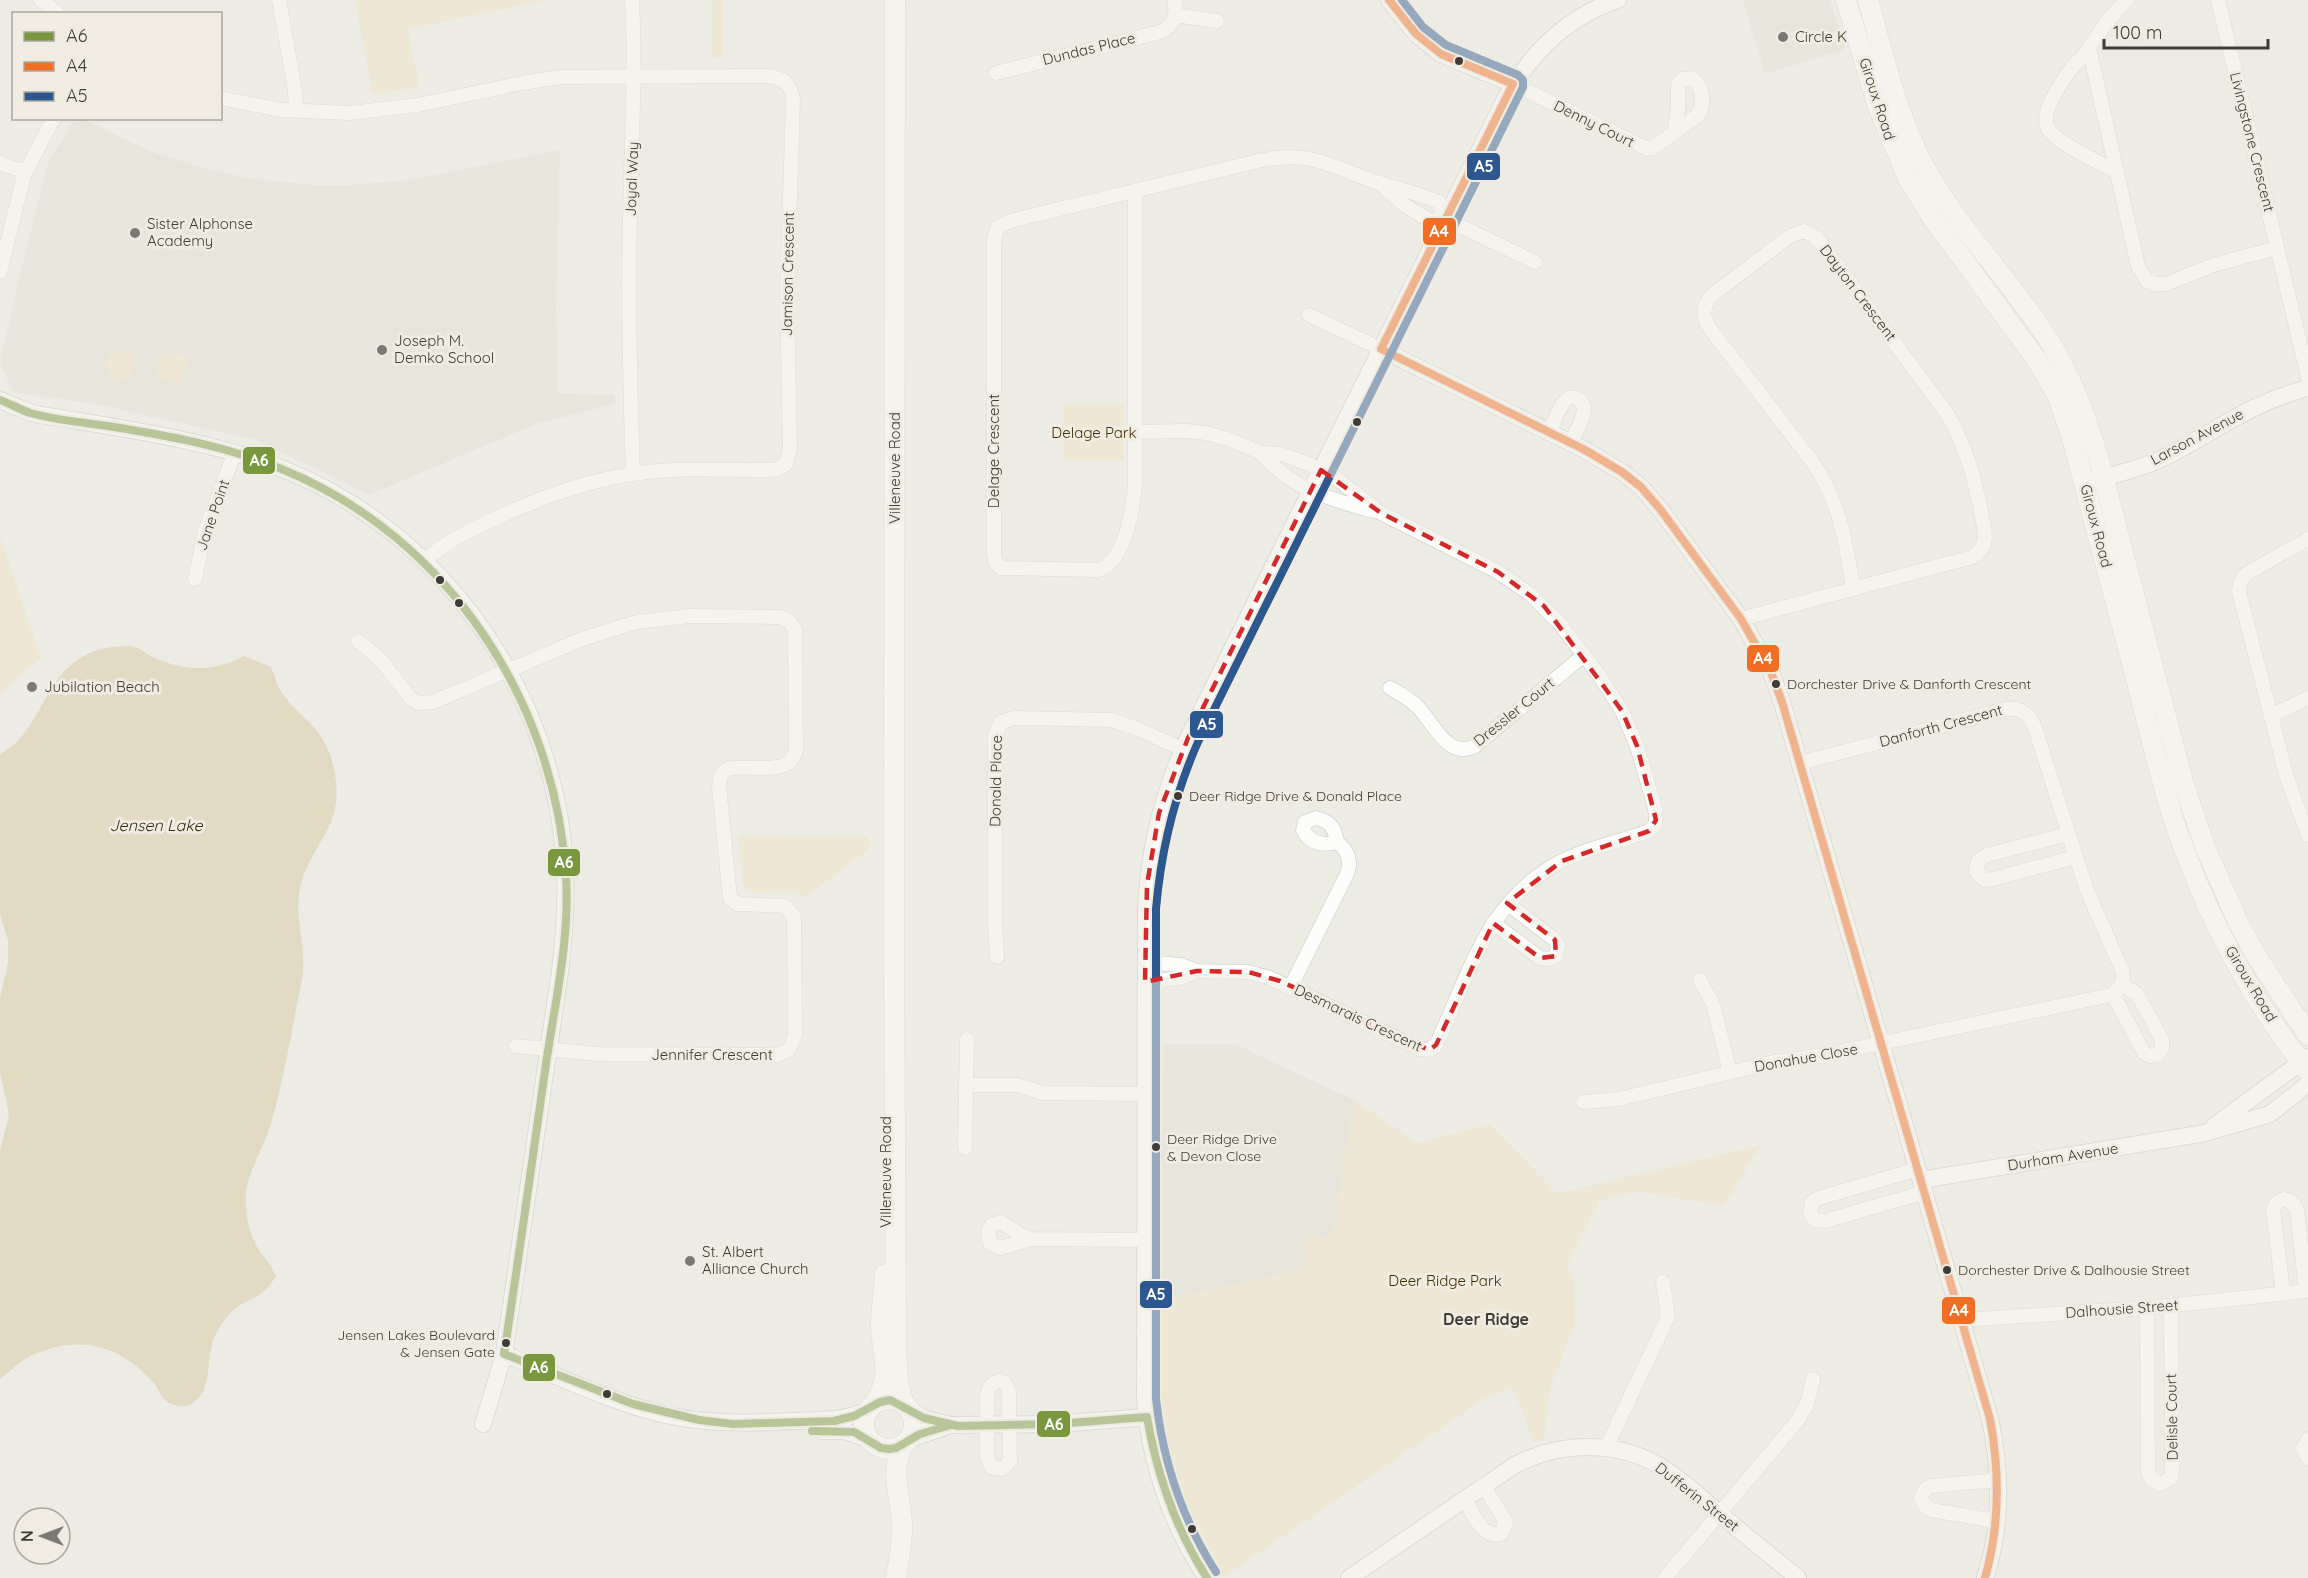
<svg xmlns="http://www.w3.org/2000/svg" width="2308" height="1578" font-family="Quicksand,sans-serif">
<style>
.built{fill:#e3dfd2}
.green{fill:#efe2bf}
.water{fill:#d6c59a}
.lines{fill:none;stroke-linecap:round;stroke-linejoin:round}
.minor-casing{stroke:#c8c7c2;stroke-width:15}
.tertiary-casing{stroke:#c8c7c2;stroke-width:18}
.secondary-casing{stroke:#c8c7c2;stroke-width:21}
.minor{stroke:#fcfcfb;stroke-width:14}
.tertiary{stroke:#fcfcfb;stroke-width:16}
.secondary{stroke:#fcfcfb;stroke-width:20}
.bus-1-casing{stroke:#f0ece1;stroke-width:12}
.bus-2-casing{stroke:#f0ece1;stroke-width:12}
.bus-3-casing{stroke:#f0ece1;stroke-width:12}
.bus-1{stroke:#79983d;stroke-width:8}
.bus-2{stroke:#f16f25;stroke-width:8}
.bus-3{stroke:#2d578f;stroke-width:8}
.marked{fill:none;stroke:#d62828;stroke-width:4.5;stroke-dasharray:12 8;stroke-linejoin:round}
.poi-dot{fill:#7b7974;stroke:#f0ece1;stroke-width:2}
.bus-dot{fill:#3e3c37;stroke:#f0ece1;stroke-width:2}
.labels{text-anchor:middle;stroke-width:6;stroke-linejoin:round;paint-order:stroke}
.bus-label{font-size:14px;fill:#3e3c37;stroke:#f0ece1;text-anchor:start}
.poi-label{font-size:15px;fill:#3e3c37;stroke:#f0ece1;text-anchor:start}
.street-label{font-size:15px;fill:#3e3c37;stroke:#f0ece1}
.park-label{font-size:15px;fill:#3f2f00;stroke:#f0ece1}
.water-label{font-size:16px;font-style:italic;fill:#382e13;stroke:#f0ece1}
.neighbourhood-label{font-size:16px;font-weight:bold;fill:#3e3c37;stroke:#f0ece1}
.line-badge{stroke:#f0ece1;stroke-width:2}
.badge-label{font-size:16px;text-anchor:middle;font-weight:bold;fill:#fff}
</style>
<rect width="100%" height="100%" fill="#ecebe4"/>
<g class="built">
<path d="M1743,0h87l15,50 -80,24z"/>
<path d="M75,119h8l67,32 56,18 48,10 60,6h37l59,-5 150,-30 -4,155 2,88 57,2v9l-79,20 -167,71 -113,-55 -156,-35 -87,-13 -13,-29 17,-76 31,-125z"/>
<path d="M1164,1044h71l119,56 -20,126 -35,44 -140,31z"/>
</g>
<g class="green">
<path d="M355,0h191l-138,29 11,58 -46,7z"/>
<path d="M713,0h10v58l-11,-1z"/>
<path d="M117,350l20,5 -7,26 -20,-5 -4,-8 3,-13z"/>
<path d="M161,352l28,4 -6,29 -27,-7z"/>
<path d="M1064,405h60l-1,55h-59z"/>
<path d="M0,537l41,121 -20,16 -21,21z"/>
<path d="M738,836l131,1v12l-64,49c-18,-17 -42,2 -61,-10z"/>
<path d="M1354,1100l63,43 73,-19 67,70 204,-49 -37,61 -87,-15 -37,9 -33,65 7,17 1,42 -25,63 -6,53 -10,2 -21,-54 -28,10 -261,179c-26,-50 -52,-100 -61,-157 -6,-39 -4,-80 -4,-119l140,-31 8,-10 -4,-17 10,-10 10,4v4l11,-15z"/>
</g>
<path class="water" d="M112,647c7,0 16,-2 23,0 7,2 13,9 20,11 33,14 57,14 89,-2l27,11c3,7 5,15 8,21 7,13 20,24 30,34 17,17 25,38 27,61 5,45 -25,63 -35,101 -9,31 7,63 1,95 -10,50 -18,102 -33,151 -9,26 -26,48 -23,77 1,16 5,30 13,43 7,11 12,13 17,27 -4,4 -7,11 -12,14 -6,6 -16,9 -24,14 -12,7 -22,23 -27,36 -7,20 0,51 -22,63 -7,4 -19,2 -25,-3 -6,-5 -8,-14 -13,-19 -34,-37 -73,-48 -120,-27 -12,4 -23,17 -33,24v-228l9,-36 -9,-43v-74l8,-35v-23l-8,-26v-160c49,-25 40,-96 112,-107z"/>
<g class="lines">
<defs>
<g id="minor">
<path d="M41,0l17,14"/>
<path d="M279,0l16,90 1,21"/>
<path d="M632,0c4,73 -1,145 -2,219 -2,85 0,170 3,255"/>
<path d="M2218,0l90,377"/>
<path d="M1175,15l42,6"/>
<path d="M2089,48l49,218 9,15 9,3h10l47,-19 64,-17"/>
<path d="M996,73l164,-41c14,-7 18,-17 14,-32"/>
<path d="M1513,84l135,65 5,-1 45,-33c7,-10 5,-30 -6,-37l-9,1 -5,5v26l-4,23"/>
<path d="M220,98l61,12 69,3 68,-8 104,-22 39,-6 207,-1c16,2 23,8 25,24l-6,198 3,151 -4,15 -8,5 -10,1c-45,0 -90,-3 -134,4 -45,6 -89,22 -131,41 -29,13 -55,25 -79,46"/>
<path d="M0,163l26,9"/>
<path d="M2117,172c-16,-9 -59,-28 -68,-42 -11,-15 12,-48 23,-62 3,-5 9,-8 12,-13 14,-20 25,-39 43,-55"/>
<path d="M1382,185l22,20 25,15 17,-1"/>
<path d="M1135,191v293c-2,25 -9,76 -36,86l-98,-2 -5,-5 -2,-9v-313l4,-14 12,-6 248,-60c56,-12 73,7 122,22 20,6 39,11 59,19l7,17"/>
<path d="M1446,219l89,43"/>
<path d="M0,272l24,-97 30,-57"/>
<path d="M1309,315l72,34"/>
<path d="M1135,432l51,-1 20,2 22,6 34,14 19,1 28,10 24,12 48,37 117,59 32,22 30,30 39,51 23,36 15,35 18,62 1,12 -2,6 -5,5c-29,11 -60,16 -87,30 -76,39 -92,113 -126,184l-7,5 -9,-1 -150,-71 -22,-6 -51,-1 -16,-6 -36,-3"/>
<path d="M1549,432c5,-9 9,-23 16,-31 3,-4 8,-5 13,-2 15,7 -3,34 -8,44"/>
<path d="M1262,453c28,36 68,46 111,58"/>
<path d="M2308,539l-62,35 -6,9 -1,9 48,186 21,57"/>
<path d="M195,579l10,-48 30,-79"/>
<path d="M1741,619l231,-62c5,-3 10,-7 12,-14 3,-8 -1,-19 -2,-27 -7,-36 -16,-69 -34,-101l-128,-173 -6,-6 -10,-5 -14,5 -78,59c-10,12 -10,22 -1,35l100,130c28,38 35,82 42,128"/>
<path d="M358,641l22,18 31,40 7,4 15,-1 152,-64 52,-16 53,-6 90,1 9,4 6,8 1,120c-5,30 -46,14 -69,20l-6,6 -2,11 11,112 8,6 47,2 9,11 1,118 -6,15 -12,5 -179,-1 -82,-8"/>
<path d="M1390,688c10,6 20,11 28,19 16,17 30,53 57,39l109,-91"/>
<path d="M2270,716l38,-18"/>
<path d="M2068,834l-81,21 -9,6 -2,10 8,9 9,-1 82,-22"/>
<path d="M1493,923l47,35 9,1 7,-3 2,-11 -3,-5 -47,-36"/>
<path d="M997,957l-2,-30v-191l6,-14 13,-4 97,2 27,9 44,20"/>
<path d="M1700,980l13,24 17,68"/>
<path d="M1145,982l35,-4 17,-7"/>
<path d="M1291,986l55,-110c6,-14 3,-25 -9,-34 -2,-14 -7,-21 -21,-24l-11,4 -2,8c7,14 20,16 34,12"/>
<path d="M2113,994l31,59 6,3 7,-1 5,-6v-9l-24,-45 -16,-11"/>
<path d="M966,1085h51l26,8 102,1"/>
<path d="M1583,1102l36,-3 155,-37 51,-7 286,-60c10,-7 14,-14 11,-25l-36,-82 -51,-160c-6,-14 -13,-21 -29,-19l-206,54"/>
<path d="M965,1148l2,-109"/>
<path d="M1918,1169l-99,29 -7,4 -2,12 5,6 10,1 100,-29"/>
<path d="M1031,1239l-12,-5 -18,-12 -9,2 -4,7 2,12 10,5 31,-9 114,1"/>
<path d="M2283,1292l-10,-82 3,-7 8,-4 7,2 6,9 9,81"/>
<path d="M2147,1308l1,164 4,8 9,4 10,-6 1,-8 -1,-164"/>
<path d="M1961,1320l186,-12 161,-17"/>
<path d="M999,1381l6,2 4,9 1,69 -7,8 -12,-2 -4,-10v-62c2,-8 4,-12 12,-14z"/>
<path d="M2308,1439l-5,9 5,10"/>
<path d="M1606,1448l62,-131 -5,-35"/>
<path d="M1464,1498c8,14 18,41 37,36l5,-12 -23,-37"/>
<path d="M1996,1521l-65,-11 -7,-5 -3,-7 4,-9 6,-3 67,-6"/>
<path d="M1665,1578l133,-158 9,-16 6,-25"/>
</g>
<g id="tertiary">
<path d="M1389,0l27,34 25,20 72,30"/>
<path d="M1381,349l204,101 37,22 19,15 19,22 81,110 30,53 11,30 208,717c11,51 12,109 -5,159"/>
<path d="M0,400l31,13c84,15 172,25 252,56 151,60 259,206 279,366 6,46 4,90 -2,136l-56,383 -21,70"/>
<path d="M2092,481c25,-7 51,-13 75,-25 49,-25 85,-54 141,-68"/>
<path d="M2214,1126l94,-69"/>
<path d="M1921,1180l284,-47 65,-19 38,-30"/>
<path d="M504,1354c52,21 106,48 162,61 40,9 80,9 122,6 28,-1 53,1 80,-11"/>
<path d="M908,1409l18,10 25,6 105,-1 91,-7"/>
<path d="M822,1431h23l23,8"/>
<path d="M908,1440l42,-15"/>
<path d="M1207,1578c-36,-52 -57,-116 -62,-178l1,-491c3,-61 16,-115 42,-171l318,-641c26,-45 62,-81 112,-97"/>
<path d="M1349,1578l166,-113c46,-24 103,-25 148,3 21,13 39,31 57,46 26,22 52,43 78,64"/>
</g>
<g id="secondary">
<path d="M895,0l-1,936 2,411 2,35 6,23"/>
<path d="M1846,0l31,104 31,75 26,41 103,140 21,37 14,41c21,77 41,155 62,233 13,51 25,103 41,153 30,88 75,174 133,247"/>
<path d="M1868,0c16,57 29,116 57,168 35,63 87,114 125,174 23,38 38,79 50,122l84,321 21,62 33,75 19,35 51,78"/>
<circle cx="889" cy="1424" r="25"/>
<path d="M874,1404c20,-30 8,-46 7,-78 0,-17 3,-34 4,-52"/>
<path d="M896,1578c3,-18 7,-37 6,-56 -2,-28 -13,-52 2,-78"/>
</g>
</defs>
<use href="#minor" class="minor-casing"/>
<use href="#tertiary" class="tertiary-casing"/>
<use href="#secondary" class="secondary-casing"/>
<use href="#minor" class="minor"/>
<use href="#tertiary" class="tertiary"/>
<use href="#secondary" class="secondary"/>
<defs>
<g id="bus-1">
<path d="M0,400c10,4 20,9 30,13 28,8 61,10 90,15 55,9 112,20 164,42 164,68 271,231 282,406 4,63 -11,126 -20,188 -14,97 -27,193 -42,290l129,50 66,16 34,4 101,-3 20,-5 26,-14 10,-2 34,18 34,8 98,-2 91,-7c10,58 28,111 60,161"/>
<path d="M812,1431l42,1 27,16 8,1 7,-1 24,-14 31,-9"/>
</g>
<path id="bus-2" d="M1389,0l27,34 25,20 72,30 -132,265 204,101 37,22 19,15 19,22 81,110 30,53 11,30 208,717c10,54 10,106 -5,159"/>
<path id="bus-3" d="M1216,1572c-34,-53 -53,-110 -60,-173v-490c5,-58 18,-113 42,-167l325,-655v-7l-5,-5 -72,-30 -23,-18 -21,-27"/>
</defs>
<use href="#bus-1" class="bus-1-casing"/>
<use href="#bus-2" class="bus-2-casing"/>
<use href="#bus-3" class="bus-3-casing"/>
<use href="#bus-1" class="bus-1"/>
<use href="#bus-2" class="bus-2"/>
<use href="#bus-3" class="bus-3"/>
</g>
<path d="M0 0H2308V1578H0ZM1321,470l60,43 117,59 46,34 78,105 15,35 19,74 -7,11 -87,30 -55,42 48,37 1,16 -16,2 -47,-35 -57,122 -7,5 -149,-69 -32,-9 -51,-1 -52,11 2,-97 12,-72 29,-75z" fill="#ecebe4" fill-opacity=".55" fill-rule="evenodd"/>
<path class="marked" d="M1321,470l60,43 117,59 46,34 78,105 15,35 19,74 -7,11 -87,30 -55,42 48,37 1,16 -16,2 -47,-35 -57,122 -7,5 -149,-69 -32,-9 -51,-1 -52,11 2,-97 12,-72 29,-75z"/>
<g class="poi-dot">
<circle cx="1783" cy="37" r="6"/>
<circle cx="135" cy="233" r="6"/>
<circle cx="382" cy="350" r="6"/>
<circle cx="32" cy="687" r="6"/>
<circle cx="690" cy="1261" r="6"/>
</g>
<g class="bus-dot">
<circle cx="1459" cy="61" r="5"/>
<circle cx="1357" cy="422" r="5"/>
<circle cx="440" cy="580" r="5"/>
<circle cx="459" cy="603" r="5"/>
<circle cx="1776" cy="684" r="5"/>
<circle cx="1178" cy="796" r="5"/>
<circle cx="1156" cy="1147" r="5"/>
<circle cx="1947" cy="1270" r="5"/>
<circle cx="506" cy="1343" r="5"/>
<circle cx="607" cy="1394" r="5"/>
<circle cx="1192" cy="1529" r="5"/>
</g>
<g class="labels">
<g class="bus-label">
<text x="1787" y="689">Dorchester Drive &amp; Danforth Crescent</text>
<text x="1189" y="801">Deer Ridge Drive &amp; Donald Place</text>
<text x="1167" y="1144">Deer Ridge Drive<tspan x="1167" dy="17">&amp; Devon Close</tspan></text>
<text x="1958" y="1275">Dorchester Drive &amp; Dalhousie Street</text>
<text x="495" y="1340" text-anchor="end">Jensen Lakes Boulevard<tspan x="495" dy="17">&amp; Jensen Gate</tspan></text>
</g>
<g class="poi-label">
<text x="1795" y="42">Circle K</text>
<text x="147" y="229">Sister Alphonse<tspan x="147" dy="17">Academy</tspan></text>
<text x="394" y="346">Joseph M.<tspan x="394" dy="17">Demko School</tspan></text>
<text x="44" y="692">Jubilation Beach</text>
<text x="702" y="1257">St. Albert<tspan x="702" dy="17">Alliance Church</tspan></text>
</g>
<g class="street-label">
<text transform="translate(1089 49) rotate(-14)" y="5">Dundas Place</text>
<text transform="translate(1877 99) rotate(72)" y="5">Giroux Road</text>
<text transform="translate(1594 124) rotate(26)" y="5">Denny Court</text>
<text transform="translate(2252 142) rotate(76)" y="5">Livingstone Crescent</text>
<text transform="translate(632 179) rotate(-88)" y="5">Joyal Way</text>
<text transform="translate(788 274) rotate(-89)" y="5">Jamison Crescent</text>
<text transform="translate(1858 293) rotate(53)" y="5">Dayton Crescent</text>
<text transform="translate(2197 437) rotate(-28)" y="5">Larson Avenue</text>
<text transform="translate(994 451) rotate(-90)" y="5">Delage Crescent</text>
<text transform="translate(895 468) rotate(-90)" y="5">Villeneuve Road</text>
<text transform="translate(213 515) rotate(-71)" y="5">Jane Point</text>
<text transform="translate(2096 526) rotate(75)" y="5">Giroux Road</text>
<text transform="translate(1514 712) rotate(-39)" y="5">Dressler Court</text>
<text transform="translate(1941 726) rotate(-15)" y="5">Danforth Crescent</text>
<text transform="translate(996 781) rotate(-89)" y="5">Donald Place</text>
<text transform="translate(2251 984) rotate(59)" y="5">Giroux Road</text>
<text transform="translate(1358 1018) rotate(25)" y="5">Desmarais Crescent</text>
<text x="712" y="1060">Jennifer Crescent</text>
<text transform="translate(1806 1058) rotate(-10)" y="5">Donahue Close</text>
<text transform="translate(2063 1157) rotate(-9)" y="5">Durham Avenue</text>
<text transform="translate(886 1172) rotate(-90)" y="5">Villeneuve Road</text>
<text transform="translate(2122 1309) rotate(-4)" y="5">Dalhousie Street</text>
<text transform="translate(2172 1417) rotate(-91)" y="5">Delisle Court</text>
<text transform="translate(1697 1497) rotate(38)" y="5">Dufferin Street</text>
</g>
<g class="park-label">
<text x="1094" y="438">Delage Park</text>
<text x="1445" y="1286">Deer Ridge Park</text>
</g>
<g class="water-label">
<text x="156" y="831">Jensen Lake</text>
</g>
<g class="neighbourhood-label">
<text x="1486" y="1325">Deer Ridge</text>
</g>
</g>
<g class="line-badge">
<rect x="1466" y="152" width="35" height="29" rx="6" fill="#2d578f"/>
<rect x="1422" y="217" width="35" height="29" rx="6" fill="#f16f25"/>
<rect x="242" y="446" width="34" height="29" rx="6" fill="#79983d"/>
<rect x="1746" y="644" width="34" height="29" rx="6" fill="#f16f25"/>
<rect x="1189" y="710" width="35" height="29" rx="6" fill="#2d578f"/>
<rect x="547" y="848" width="34" height="29" rx="6" fill="#79983d"/>
<rect x="1139" y="1280" width="34" height="29" rx="6" fill="#2d578f"/>
<rect x="1941" y="1296" width="35" height="29" rx="6" fill="#f16f25"/>
<rect x="522" y="1353" width="34" height="29" rx="6" fill="#79983d"/>
<rect x="1036" y="1410" width="35" height="28" rx="6" fill="#79983d"/>
</g>
<g class="badge-label">
<text x="1484" y="172">A5</text>
<text x="1439" y="237">A4</text>
<text x="259" y="466">A6</text>
<text x="1763" y="664">A4</text>
<text x="1207" y="730">A5</text>
<text x="564" y="868">A6</text>
<text x="1156" y="1300">A5</text>
<text x="1959" y="1316">A4</text>
<text x="539" y="1373">A6</text>
<text x="1054" y="1430">A6</text>
</g>
<rect x="12" y="12" width="210" height="108" fill="#f0ece1" stroke="#a9a69d" stroke-width="1.5"/>
<rect x="24" y="32" width="30" height="9" fill="#79983d" stroke="#a9a69d" stroke-width="1.5"/>
<text x="66" y="42" font-size="18" fill="#3e3c37">A6</text>
<rect x="24" y="62" width="30" height="9" fill="#f16f25" stroke="#a9a69d" stroke-width="1.5"/>
<text x="66" y="72" font-size="18" fill="#3e3c37">A4</text>
<rect x="24" y="92" width="30" height="9" fill="#2d578f" stroke="#a9a69d" stroke-width="1.5"/>
<text x="66" y="102" font-size="18" fill="#3e3c37">A5</text>
<g transform="translate(42 1536) rotate(270)"><circle r="28" fill="#f0ece1" stroke="#a9a69d" stroke-width="1.5"/>
<path d="M0-4.5L10 22L0 15L-10 22Z" fill="#7b7974"/>
<text y="-9" font-size="16" font-weight="bold" text-anchor="middle" fill="#3e3c37">N</text>
</g>
<path d="M2104 39v9h164v-9" fill="none" stroke="#3e3c37" stroke-width="3"/>
<text x="2113" y="39" font-size="18" fill="#3e3c37" stroke="#f0ece1" stroke-width="4.5" paint-order="stroke">100 m</text>
</svg>
